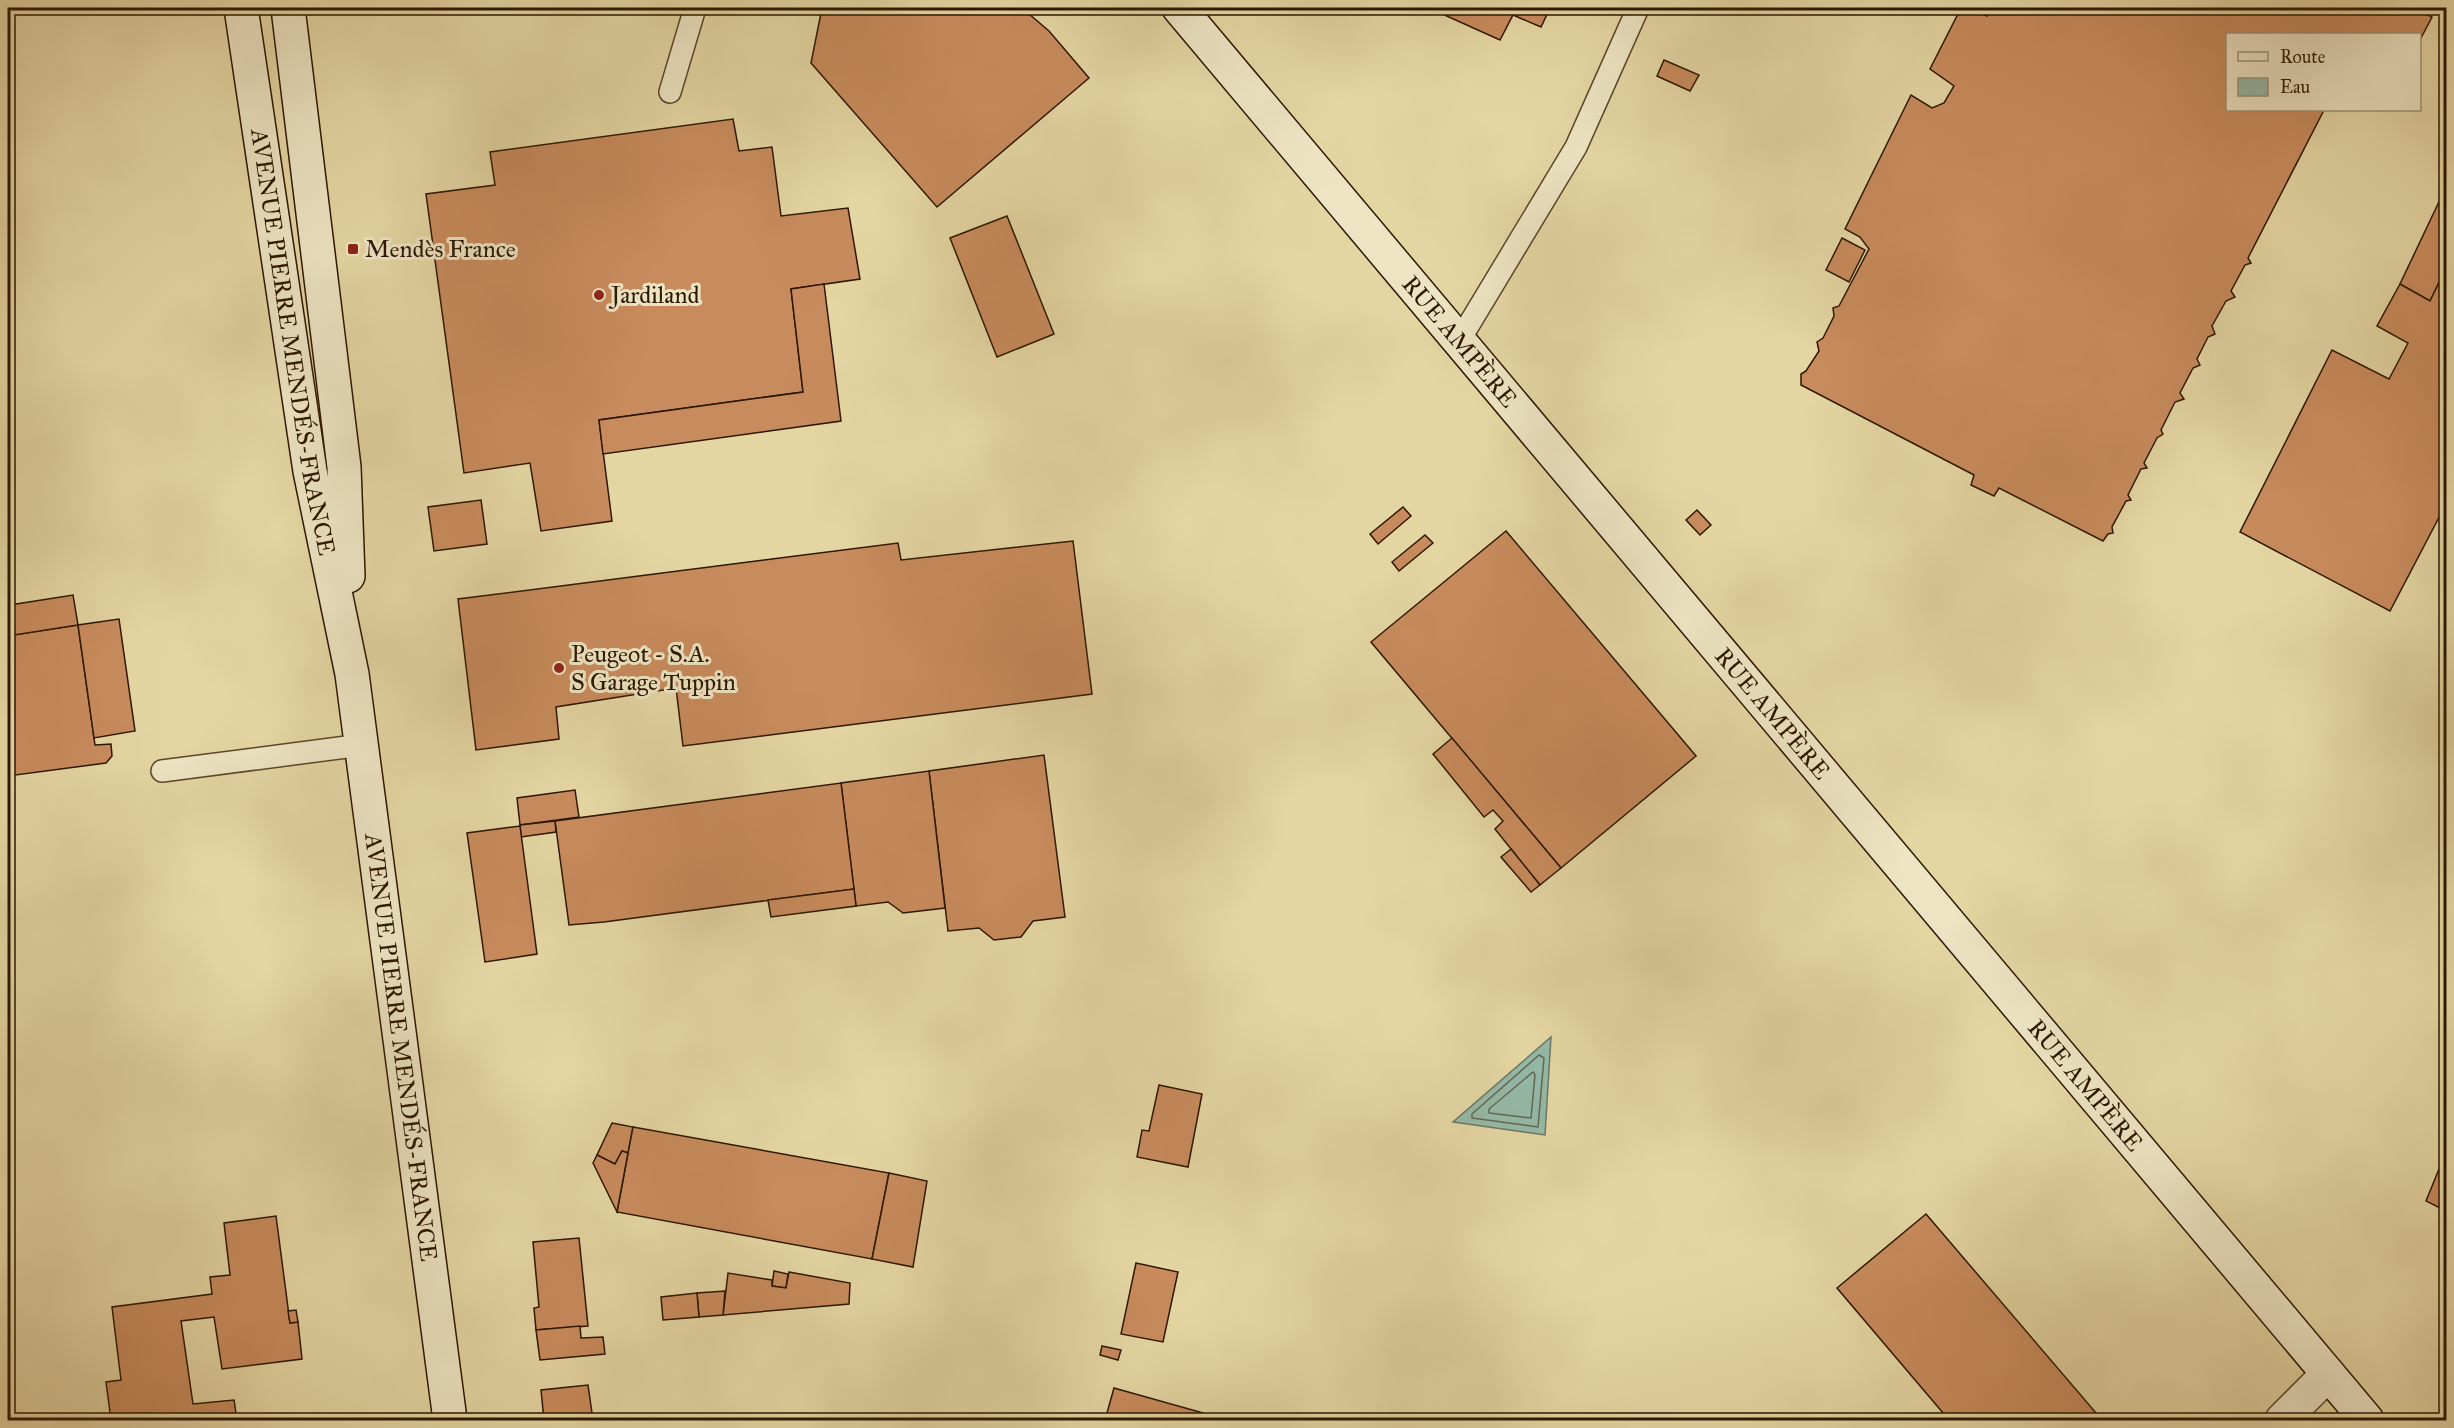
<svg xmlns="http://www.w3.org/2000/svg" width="2454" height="1428" font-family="'IM FELL Great Primer',serif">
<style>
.water{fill:#95b9a8;stroke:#6b7865;stroke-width:1.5}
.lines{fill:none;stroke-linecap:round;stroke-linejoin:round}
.shore{stroke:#606854;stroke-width:1.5}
.building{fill:#c88b5d;stroke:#2c1700;stroke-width:1.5}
.lane-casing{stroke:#5a4729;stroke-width:24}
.street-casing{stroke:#5a4729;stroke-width:36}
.secondary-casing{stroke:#2c1700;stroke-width:36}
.lane{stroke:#ede4c3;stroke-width:21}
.street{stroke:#ede4c3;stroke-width:33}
.secondary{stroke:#ede4c3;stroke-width:33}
.poi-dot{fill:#8f2418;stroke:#ede4c3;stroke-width:2}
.labels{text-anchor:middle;stroke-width:6;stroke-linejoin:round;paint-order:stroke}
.poi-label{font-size:24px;fill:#2c1700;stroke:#ede4c3;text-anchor:start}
.street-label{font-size:24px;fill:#2c1700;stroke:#ede4c3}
</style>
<rect width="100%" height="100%" fill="#e4d6a3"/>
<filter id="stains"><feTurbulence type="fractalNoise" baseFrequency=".00333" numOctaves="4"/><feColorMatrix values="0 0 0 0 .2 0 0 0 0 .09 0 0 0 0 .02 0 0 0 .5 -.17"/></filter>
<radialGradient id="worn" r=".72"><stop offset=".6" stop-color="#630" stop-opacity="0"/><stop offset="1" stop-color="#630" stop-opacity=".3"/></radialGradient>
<path class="water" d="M1551,1037l-6,98 -92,-13z"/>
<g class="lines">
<g class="shore">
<path d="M1539,1055l5,3 -6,69 -66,-9v-4z"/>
<path d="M1533,1072l2,3 -4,43 -42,-5v-4z"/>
</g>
</g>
<g class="building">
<path d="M822,8h200l27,23 40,47 -152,129 -126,-144z"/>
<path d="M1429,8h121l-9,19 -28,-12 -13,25z"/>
<path d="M1961,8h8l18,8 4,-8h423l18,9 -12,23v-6h-192v76h96l-76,148 3,5 -6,2 -14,26 4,6 -9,4 -14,25 3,8 -7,3 -11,22 3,6 -7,3 -13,25 4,6 -9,3 -14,28 2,4 -6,4 -13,25 3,5 -6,1 -13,26 3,5 -5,1 -14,26 1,6 -5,1 -5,7 -104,-53 -5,8 -23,-11 3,-10 -173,-90v-11l5,-3 13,-20 -2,-9 6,-4 11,-22 -1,-8 6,-2 30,-57 -9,-12 -15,-8 66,-134 21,13 12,-5 10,-17 -24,-17z"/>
<path d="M1664,60l35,15 -9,16 -33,-15z"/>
<path d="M733,119l6,32 33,-4 9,69 67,-8 12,71 -69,10 12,103 -204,28 13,101 -71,10 -11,-68 -66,10 -38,-279 69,-9 -5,-33z"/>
<path d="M2446,187v81l-16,33 -30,-17z"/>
<path d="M1007,216l47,118 -57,23 -47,-119z"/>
<path d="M1842,238l23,12 -16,32 -23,-12z"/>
<path d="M2446,268v236l-56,107 -150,-79 92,-182 57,29 19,-36 -31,-17 23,-42 30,17z"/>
<path d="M824,284l17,137 -238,33 -4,-34 204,-28 -12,-103z"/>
<path d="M481,500l6,44 -53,7 -6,-44z"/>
<path d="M1403,507l8,9 -33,28 -8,-10z"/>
<path d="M1697,510l14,15 -11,10 -14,-15z"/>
<path d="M1506,531l190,225 -135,112 -190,-226z"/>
<path d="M1425,535l8,8 -34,28 -7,-9z"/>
<path d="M1073,541l19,153 -409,52 -7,-58 -120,19 3,32 -83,11 -18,-151 440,-56 3,17z"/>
<path d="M8,591l6,44 64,-10 17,120 16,-1 1,12 -6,7 -98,13z"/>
<path d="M73,595l5,30 -64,10 -4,-30z"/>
<path d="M119,619l16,112 -41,7 -16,-113z"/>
<path d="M1452,738l109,130 -21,17 -45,-56 8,-8 -10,-11 -9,7 -51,-63z"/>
<path d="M1044,755l21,162 -32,4 -12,16 -27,3 -15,-12 -31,3 -19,-160z"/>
<path d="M929,771l16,137 -42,5 -15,-11 -32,4 -15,-123z"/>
<path d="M841,783l13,106 -250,33 -35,3 -14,-104z"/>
<path d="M575,790l4,27 -59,8 -3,-27z"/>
<path d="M555,821l1,11 -35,5 -1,-12z"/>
<path d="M520,826l17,128 -52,8 -18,-129z"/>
<path d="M1511,849l29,36 -9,7 -30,-35z"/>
<path d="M854,889l2,17 -85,11 -3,-17z"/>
<path d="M1159,1085l43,9 -14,73 -51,-10 5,-27 7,1z"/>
<path d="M612,1123l21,4 -5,26 -6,-2 -7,13 -18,-9z"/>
<path d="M633,1127l256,46 -17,86 -255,-47z"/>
<path d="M622,1151l6,2 -11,59 -24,-49 4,-8 18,9z"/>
<path d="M2446,1152v59l-20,-10z"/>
<path d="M889,1173l38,8 -14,86 -41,-8z"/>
<path d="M1926,1214l176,206h-153l-112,-132z"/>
<path d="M276,1216l14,107 8,-1 4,37 -80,10 -8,-52 -33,4 12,83 41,-4 3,20h-126l-5,-38 15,-2 -9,-73 100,-13 -2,-17 20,-2 -6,-52z"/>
<path d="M579,1238l9,88 -52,4 -2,-22 5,-1 -6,-65z"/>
<path d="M1136,1263l42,9 -15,70 -42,-8z"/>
<path d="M774,1271l14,3 -2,14 -14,-2z"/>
<path d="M789,1272l61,11 -1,21 -126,11 5,-42 44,7v6l14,2z"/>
<path d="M725,1291l-2,24 -24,2 -2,-24z"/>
<path d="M697,1293l2,24 -36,3 -2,-23z"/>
<path d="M296,1310l2,12 -8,1 -2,-12z"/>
<path d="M580,1326l1,12 22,-1 2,17 -65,6 -4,-30z"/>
<path d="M1102,1346l19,4 -3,10 -18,-5z"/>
<path d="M588,1385l5,35h-49l-3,-30z"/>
<path d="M1114,1388l114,32h-123z"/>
</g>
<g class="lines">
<defs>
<g id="lane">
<path d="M670,92l25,-84"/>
<path d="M1459,341l117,-194 62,-139"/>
<path d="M162,771l200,-26"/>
</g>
<path id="street" d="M2282,1420l46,-46"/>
<g id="secondary">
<path id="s1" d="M241,8l69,463 42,203 98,746"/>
<path d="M288,8l56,459 4,109"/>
<path id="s2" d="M1179,8l1188,1412"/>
</g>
</defs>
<use href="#lane" class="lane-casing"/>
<use href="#street" class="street-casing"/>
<use href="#secondary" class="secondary-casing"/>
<use href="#lane" class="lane"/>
<use href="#street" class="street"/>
<use href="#secondary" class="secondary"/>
</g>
<g class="poi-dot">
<rect x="347" y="243" width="12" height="12" rx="3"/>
<circle cx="599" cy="295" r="6"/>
<circle cx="559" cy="668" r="6"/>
</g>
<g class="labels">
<g class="poi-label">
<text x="365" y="257">Mendès France</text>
<text x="611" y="303">Jardiland</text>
<text x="571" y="662">Peugeot - S.A.<tspan x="571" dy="28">S Garage Tuppin</tspan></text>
</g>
<g class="street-label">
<text dy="8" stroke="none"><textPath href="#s1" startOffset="338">AVENUE PIERRE MENDÉS-FRANCE</textPath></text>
<text dy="8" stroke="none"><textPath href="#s2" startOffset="436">RUE AMPÈRE</textPath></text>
<text dy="8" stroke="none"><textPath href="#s2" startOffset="922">RUE AMPÈRE</textPath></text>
<text dy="8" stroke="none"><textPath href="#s1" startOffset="1052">AVENUE PIERRE MENDÉS-FRANCE</textPath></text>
<text dy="8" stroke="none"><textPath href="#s2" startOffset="1408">RUE AMPÈRE</textPath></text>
</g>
</g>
<rect width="2454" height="1428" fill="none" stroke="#e4d6a3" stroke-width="30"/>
<rect x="9" y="9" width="2436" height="1410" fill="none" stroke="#2c1700" stroke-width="3"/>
<rect x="15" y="15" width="2424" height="1398" fill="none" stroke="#2c1700" stroke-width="1.5"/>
<rect x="2226" y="33" width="195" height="78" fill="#ede4c3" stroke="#a09275" stroke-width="1.5"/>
<rect x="2238" y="52" width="30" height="9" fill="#ede4c3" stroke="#a09275" stroke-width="1.5"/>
<text x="2280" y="63" font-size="18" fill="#2c1700">Route</text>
<rect x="2238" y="78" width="30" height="18" fill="#95b9a8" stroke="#a09275" stroke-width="1.5"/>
<text x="2280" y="93" font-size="18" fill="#2c1700">Eau</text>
<rect width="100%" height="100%" filter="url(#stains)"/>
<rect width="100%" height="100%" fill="url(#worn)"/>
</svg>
